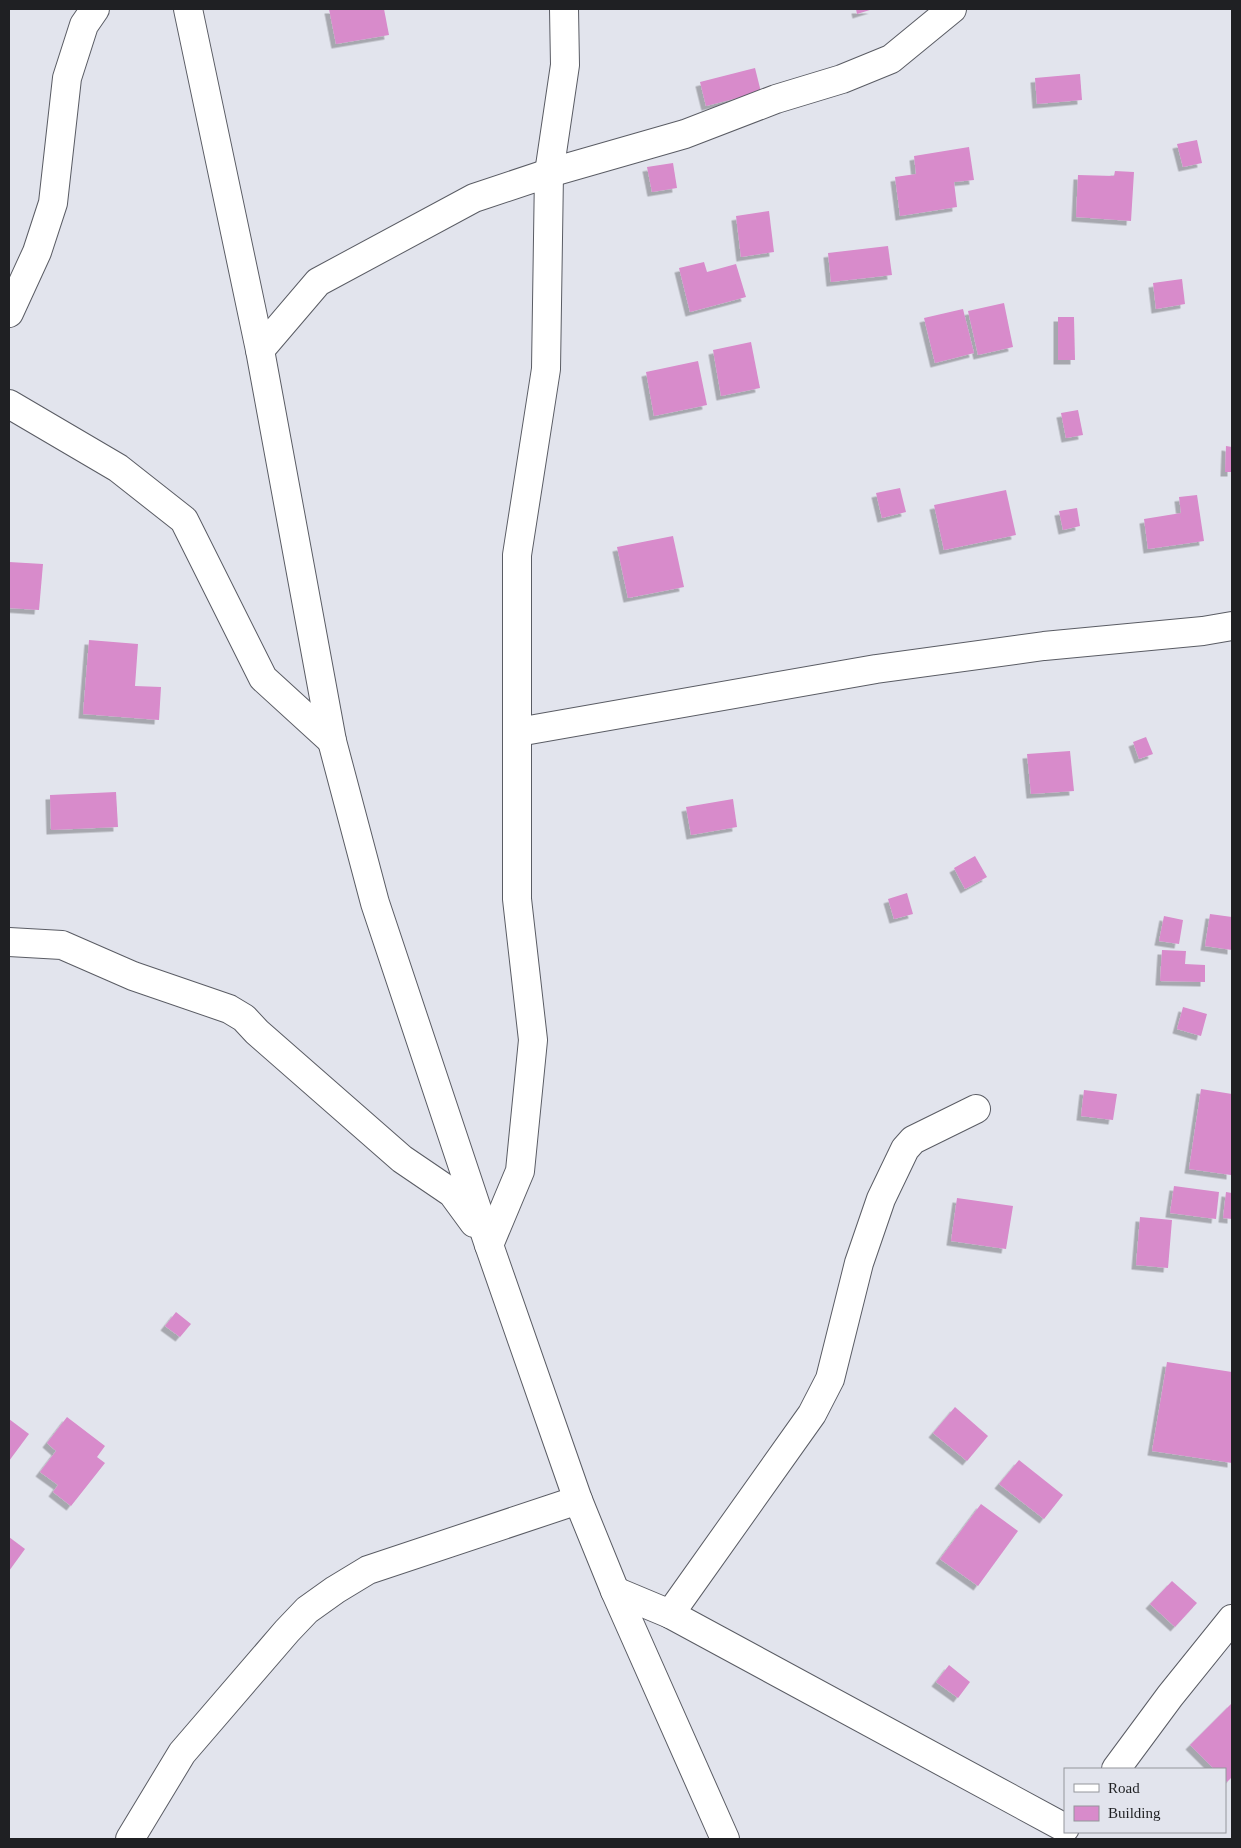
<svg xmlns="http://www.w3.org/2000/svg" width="1241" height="1848" font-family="Georgia,serif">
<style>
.building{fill:#d88bcb;filter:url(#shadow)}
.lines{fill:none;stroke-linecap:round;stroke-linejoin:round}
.minor-casing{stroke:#5a5c64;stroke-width:30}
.minor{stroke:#fff;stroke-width:28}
</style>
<defs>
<filter id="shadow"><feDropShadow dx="-4.5" dy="4.5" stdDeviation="0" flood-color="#0004"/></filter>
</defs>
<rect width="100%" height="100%" fill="#e2e4ed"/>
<g class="building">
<path d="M329,9h55l5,26 -53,9z"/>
<path d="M856,9h17l-16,5z"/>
<path d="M755,68l6,24 -55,14 -6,-24z"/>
<path d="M1080,74l2,26 -45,4 -2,-26z"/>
<path d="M1197,140l5,23 -19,4 -6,-23z"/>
<path d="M969,147l5,33 -20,2 3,25 -57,9 -5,-39 21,-3 -2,-18z"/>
<path d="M673,163l4,25 -25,4 -5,-25z"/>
<path d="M1115,171l19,1 -3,49 -55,-4 2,-42 36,1z"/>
<path d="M769,211l5,41 -33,5 -5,-41z"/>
<path d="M888,246l4,29 -61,7 -3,-29z"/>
<path d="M704,262l3,10 29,-8 10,33 -56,15 -11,-44z"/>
<path d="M1182,279l3,25 -29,5 -3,-26z"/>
<path d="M1004,303l9,44 -35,8 -10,-44z"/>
<path d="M963,309l11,44 -39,10 -11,-45z"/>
<path d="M1058,317h16l1,43h-17z"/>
<path d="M751,342l9,46 -39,8 -8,-46z"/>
<path d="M698,361l9,44 -53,11 -8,-44z"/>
<path d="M1078,410l5,25 -17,3 -5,-25z"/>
<path d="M1226,446l6,1v25h-7z"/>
<path d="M900,488l6,24 -24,6 -6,-25z"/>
<path d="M1006,490l10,45 -72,15 -10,-45z"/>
<path d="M1197,495l7,46 -56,8 -4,-30 37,-6 -2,-16z"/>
<path d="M1077,508l3,18 -17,4 -4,-19z"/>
<path d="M673,536l11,51 -56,11 -11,-51z"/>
<path d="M9,562l34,2 -4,46 -30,-2z"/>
<path d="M89,640l49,4 -3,42 26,1 -2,33 -76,-6z"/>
<path d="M1146,737l7,17 -14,5 -6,-17z"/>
<path d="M1070,751l4,40 -43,3 -4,-40z"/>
<path d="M116,792l2,35 -67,3 -1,-35z"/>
<path d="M733,799l4,28 -46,8 -5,-28z"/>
<path d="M975,856l12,21 -22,12 -11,-21z"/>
<path d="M907,893l6,21 -19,5 -6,-20z"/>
<path d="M1210,914l22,3v33l-27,-4z"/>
<path d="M1164,916l19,4 -4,24 -20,-3z"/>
<path d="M1162,950l24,1 -1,13 20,1v17l-45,-1z"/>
<path d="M1183,1007l24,7 -6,22 -24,-7z"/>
<path d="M1201,1089l31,5 -1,81 -42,-6z"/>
<path d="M1084,1090l33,4 -4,26 -32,-4z"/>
<path d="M1174,1186l45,6 -3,27 -46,-6z"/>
<path d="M1226,1192l6,1v26l-9,-1z"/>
<path d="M957,1198l56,8 -7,43 -55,-8z"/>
<path d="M1140,1217l32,3 -4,48 -32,-3z"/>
<path d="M176,1312l15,12 -11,13 -15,-11z"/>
<path d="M1167,1362l65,10v91l-80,-12z"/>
<path d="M955,1407l33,29 -21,25 -34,-28z"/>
<path d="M67,1417l38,29 -8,11 8,6 -34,43 -18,-14 5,-7 -18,-13 16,-21 -9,-8z"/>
<path d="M9,1419l20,15 -20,27z"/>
<path d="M1019,1460l44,35 -19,24 -45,-35z"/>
<path d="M981,1504l37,27 -40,55 -38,-27z"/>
<path d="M9,1537l16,12 -16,22z"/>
<path d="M1172,1581l25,22 -22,24 -25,-23z"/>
<path d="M949,1665l21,17 -12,16 -22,-16z"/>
<path d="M1232,1703v74l-5,5 -2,-3v-10h-11l-24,-24z"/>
</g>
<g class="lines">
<defs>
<g id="minor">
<path d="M188,9l72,341 72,391 43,162 114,342 89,255 37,91 110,248"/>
<path d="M564,9l1,56 -16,108 136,-39 91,-35 66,-20 49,-20 61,-50"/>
<path d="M9,313l28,-61 16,-49 14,-125 17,-53 11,-16"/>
<path d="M260,350l58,-68 156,-84 75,-25 -3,196 -29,186v344l16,141 -13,131 -31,74"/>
<path d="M9,404l109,64 66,52 79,158 69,63"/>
<path d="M518,732l358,-63 168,-23 159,-15 29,-5"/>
<path d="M9,942l53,3 71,31 96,33 15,9 13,14 145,127 50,34 22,30"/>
<path d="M615,1591l55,23 395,214"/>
<path d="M670,1614l142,-200 18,-35 29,-116 22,-64 24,-50 8,-9 63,-31"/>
<path d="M1116,1769l54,-73 62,-77"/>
<path d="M130,1839l52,-86 105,-122 20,-21 28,-20 33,-20 210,-70"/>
</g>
</defs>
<use href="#minor" class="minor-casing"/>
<use href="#minor" class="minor"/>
</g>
<rect width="1241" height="1848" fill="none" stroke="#1f2023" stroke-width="20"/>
<rect x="1064" y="1768" width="162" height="65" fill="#e2e4ed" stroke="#94969c"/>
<rect x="1074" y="1784" width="25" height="8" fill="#ffffff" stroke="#94969c"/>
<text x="1108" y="1793" font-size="15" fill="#1f2023">Road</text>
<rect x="1074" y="1806" width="25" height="15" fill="#d88bcb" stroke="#94969c"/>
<text x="1108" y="1818" font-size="15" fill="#1f2023">Building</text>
</svg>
